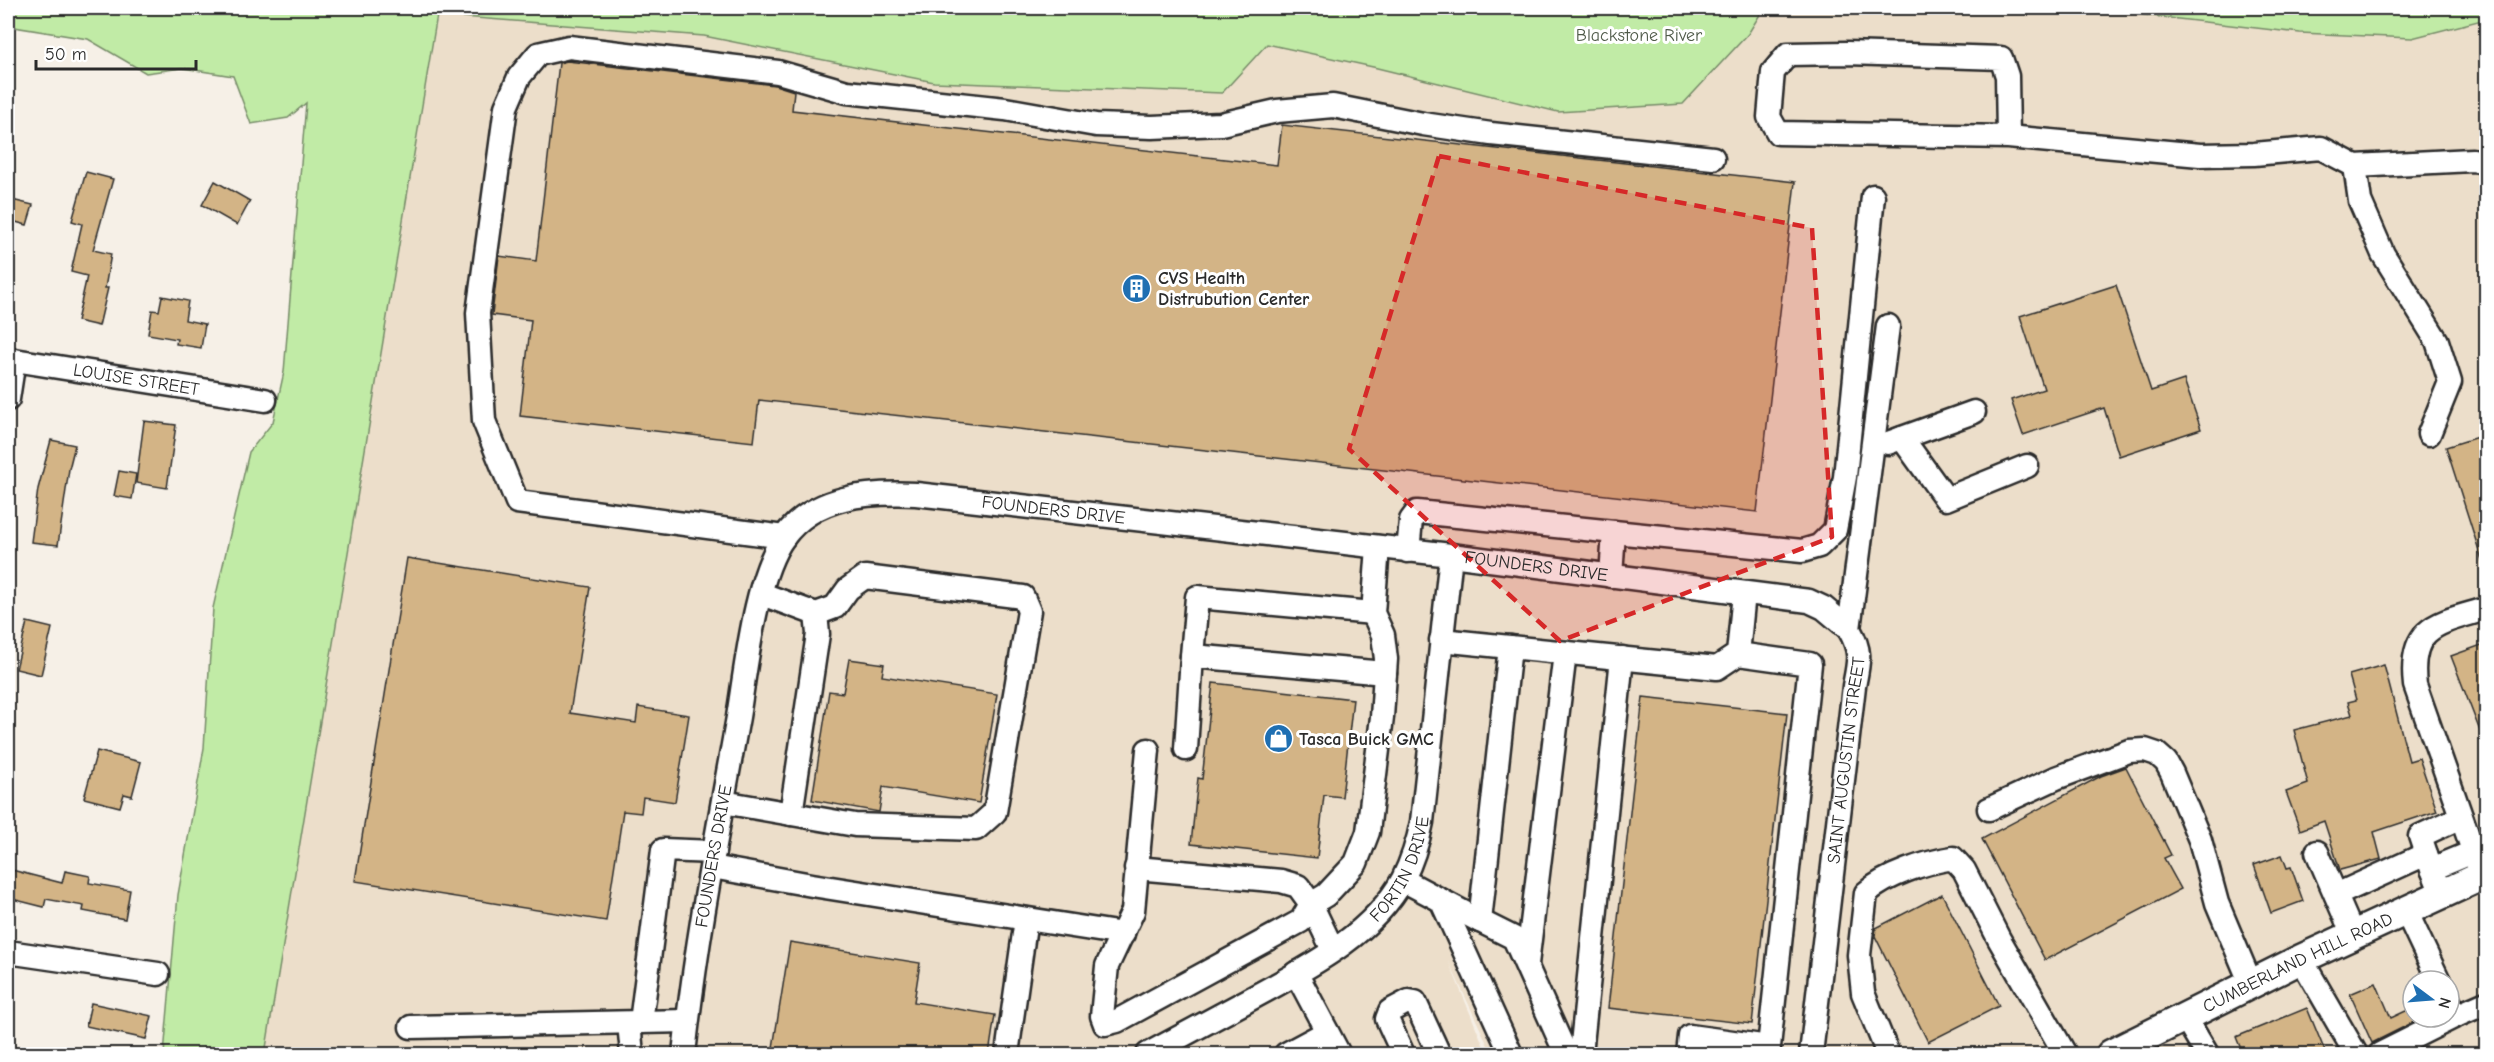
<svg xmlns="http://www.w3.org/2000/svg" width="2494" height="1062" font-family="'Comic Neue',sans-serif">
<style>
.built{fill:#ecdeca;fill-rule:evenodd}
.green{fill:#c1eba6;stroke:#768b68;stroke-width:1.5}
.building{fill:#d3b486;stroke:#2b2b2b;stroke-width:1.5}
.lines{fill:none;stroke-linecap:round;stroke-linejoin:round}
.minor-casing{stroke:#2b2b2b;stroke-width:27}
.major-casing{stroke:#2b2b2b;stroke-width:33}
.minor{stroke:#fff;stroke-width:22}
.major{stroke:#fff;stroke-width:28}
.marked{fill:#d62828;fill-opacity:0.2;stroke:#d62828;stroke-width:4.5;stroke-dasharray:12 8;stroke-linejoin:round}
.labels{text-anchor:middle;stroke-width:6;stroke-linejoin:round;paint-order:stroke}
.park-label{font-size:18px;fill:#505b4a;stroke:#fff}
.poi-label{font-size:18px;font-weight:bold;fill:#2b2b2b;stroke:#fff;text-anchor:start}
.street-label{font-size:18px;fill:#2b2b2b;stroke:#fff}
</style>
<rect width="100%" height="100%" fill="#f6f0e7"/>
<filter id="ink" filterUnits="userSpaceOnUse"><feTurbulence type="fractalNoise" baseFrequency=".0167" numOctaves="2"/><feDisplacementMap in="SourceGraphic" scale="12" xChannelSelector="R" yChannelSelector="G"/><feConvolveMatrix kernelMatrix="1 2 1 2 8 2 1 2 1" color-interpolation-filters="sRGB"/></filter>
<g filter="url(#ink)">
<path class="built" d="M1764,8h352l28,7 156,18 112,5 74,-19v1035h-994l-44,-94 39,94h-1222l172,-1039 267,21 230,46 288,11 45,-49 106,23 310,37 65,-70zM2413,981h36v36h-36z"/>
<g class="green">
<path d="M8,8h1756l-16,26 -65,70 -125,8 -185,-45 -106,-23 -45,49 -288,-11 -230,-46 -267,-21 -172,1039h-101l14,-159 26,-147 9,-140 36,-156 24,-30 11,-50 22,-269 -18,15 -37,6 -18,-48 -51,-8 -36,5 -58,-34 -80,-13z"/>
<path d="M2116,8h370v11l-74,19 -112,-5 -156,-18z"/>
</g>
<g class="building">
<path d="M567,61l208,24 19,6 -2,19 485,55 5,-40 513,57 -38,330 -998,-112 -5,42 -234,-26 11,-96 -39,-5v-1l7,-58 37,5 23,-198z"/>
<path d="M86,172l27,7 -20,71 18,4 -6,34h3l-9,38 -22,-5 10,-45 -16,-4 11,-48 -10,-3z"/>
<path d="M215,181l35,20 -13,24 -35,-20z"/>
<path d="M12,200l21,5 -6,20 -19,-5z"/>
<path d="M2116,285l35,106 33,-11 17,49 -82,27 -15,-48 -81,27 -12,-35 33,-11 -24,-73z"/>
<path d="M162,296l26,5 -3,19 20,4 -4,24 -25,-4 1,-5 -29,-5 4,-24 7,1z"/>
<path d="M144,421l32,4 -9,63 -31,-5z"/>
<path d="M2487,434v128l-4,1 -37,-116z"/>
<path d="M51,440l24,5 -6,24 -11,76 -27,-3 7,-53z"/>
<path d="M119,471l17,3 -4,25 -18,-3z"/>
<path d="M407,558l183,29 -20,126 66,10 2,-16 51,8 -14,87 -32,-5 -2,16 -18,-2 -17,110 -251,-40z"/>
<path d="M27,622l25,6 -11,47 -25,-6z"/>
<path d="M2487,643v100l-2,1 -34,-88z"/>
<path d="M849,659l35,5 -2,12 115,18 -18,109 -96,-16 -4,25 -67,-12 17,-109 14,2z"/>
<path d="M2384,665l25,96 10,-3 18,53 -63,21 7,27 -41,11 -16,-49 -24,9 -14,-38 22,-8 -14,-54 58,-15 -4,-13 8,-2 -7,-25z"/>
<path d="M1213,683l140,16 -11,98 -18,-2 -7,63 -126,-14 7,-66 4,1z"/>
<path d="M1643,697l144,16 -35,311 -144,-16z"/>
<path d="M97,751l44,11 -9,34 -8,-2 -4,13 -36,-9z"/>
<path d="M2126,767l45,88 -7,3 17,31 -136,71 -63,-121 119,-63z"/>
<path d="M2282,855l5,13 4,-1 12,34 -32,12 -17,-48z"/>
<path d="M8,869l54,14 3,-12 25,5 -1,7 41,7 -5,29 -42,-8 1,-5 -38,-7 -2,8 -36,-9z"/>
<path d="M1942,894l57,112 -71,36 -53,-106 1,-8z"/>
<path d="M790,942l130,21 -6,39 81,13 -6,39h-217z"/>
<path d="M2376,983l15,35 19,-9 6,12 -44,22 -22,-49z"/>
<path d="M91,1003l61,13 -6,23 -60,-13z"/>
<path d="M2307,1008l19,46h-83l-7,-17z"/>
</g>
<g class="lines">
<defs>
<g id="minor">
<path d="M2008,137l-1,-61 -6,-18 -154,-5 -59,1 -15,18 -4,45 9,16 230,4 192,18 54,-1 67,-6 34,18 117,-6 14,2"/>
<path d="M2355,166l5,35 23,53 54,87 13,41 -21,52"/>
<path id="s1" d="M8,359l257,41"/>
<path d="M8,399l6,-39"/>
<path d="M1902,438l44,61 81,-33"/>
<path d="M1888,443l86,-31"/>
<path d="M784,537l-267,-35 -33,-81 -6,-108 28,-206 13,-30 19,-23 31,-7 209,25 69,20 158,17 91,16 56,2 69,-3 56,-13 56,-5 90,18 68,10 222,24"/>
<path d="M1408,551l3,-31 6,-8 385,39 17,-5 16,-16 10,-53 28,-281"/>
<path d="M1611,576l3,-44"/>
<path d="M1373,613l-176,-16 -5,59 193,17"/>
<path d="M1441,640l276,28 21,-14 6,-61"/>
<path d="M1186,749l6,-93"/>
<path d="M1148,750l-15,161 -26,55 -5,50 3,8 12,-3 184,-100 10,-17 15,-9 30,-32 12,-31 14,-115 4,-58 -3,-24 -10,-22 5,-66"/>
<path d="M723,802l132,23 121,4 19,-17 34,-201 -6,-14 -158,-20 -17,12 -13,18 -19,7 -54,-20"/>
<path d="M1989,809l67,-31 73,-27 16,-1 12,4 9,8 6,11 28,67 17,63 34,81"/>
<path d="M791,814l27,-180 -2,-20"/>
<path d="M2317,852l36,83"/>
<path d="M2426,854l-6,-18 41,-19"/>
<path d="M712,867l100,18 311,49"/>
<path d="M1136,868l145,13 17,5 13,18 22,46"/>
<path d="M2432,869l41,-17"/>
<path d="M2482,876l-67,-191c-7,-61 25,-62 71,-76"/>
<path d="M1403,880l77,41 30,-274"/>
<path d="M2336,895l90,-41 16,40"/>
<path d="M1441,900l70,154"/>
<path d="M2406,911l33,70"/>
<path d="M1480,921l34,17 52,116"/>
<path d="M8,952l150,22"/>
<path d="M2301,959l55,95"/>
<path d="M1527,964l38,-311"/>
<path d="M1296,973l43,81"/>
<path d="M2449,1001l7,15 30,-13"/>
<path d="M2185,1017l22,37"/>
<path d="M641,1022l22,-172 51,2"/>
<path d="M629,1023l3,31"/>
<path d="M411,1027l276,-6"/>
<path id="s2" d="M684,1054c12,-113 34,-225 54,-337 8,-48 17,-141 46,-180 31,-42 84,-45 132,-43l535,61 358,46 15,7 25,21"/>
<path d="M1007,1054l19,-135"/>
<path id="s3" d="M1148,1054c32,-17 65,-35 97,-52 56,-31 126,-64 158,-123 9,-18 15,-37 19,-57l29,-267"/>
<path d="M1286,1054l41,-22"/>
<path d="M1403,1054l-16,-35 3,-8 19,-10 6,1 24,52"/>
<path d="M1581,1054l41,-396"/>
<path d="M1688,1054l2,-18 79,11 41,-383 -72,-10"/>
<path id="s4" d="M1811,1054l43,-368c5,-25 8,-34 -5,-57l39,-303"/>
<path d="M1888,1054l-25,-61 -4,-38 7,-62c20,-18 60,-31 87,-35l11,12 35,69 66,115"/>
<path d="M2380,1054l76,-38"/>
</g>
<g id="major">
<path id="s5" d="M2111,1054l190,-95 185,-85"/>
</g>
</defs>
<use href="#minor" class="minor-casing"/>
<use href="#major" class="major-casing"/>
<use href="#minor" class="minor"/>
<use href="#major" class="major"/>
</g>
</g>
<path class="marked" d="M1439,156l373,72 20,309 -272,104 -211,-192z"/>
<defs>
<symbol id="building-disc" viewBox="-11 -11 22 22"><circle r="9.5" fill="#1f6fb2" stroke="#fff"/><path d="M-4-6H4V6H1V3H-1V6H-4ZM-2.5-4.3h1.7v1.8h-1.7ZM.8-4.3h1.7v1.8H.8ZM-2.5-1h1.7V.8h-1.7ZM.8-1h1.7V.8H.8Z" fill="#fff"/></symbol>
<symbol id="shop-disc" viewBox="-11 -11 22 22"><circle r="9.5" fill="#1f6fb2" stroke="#fff"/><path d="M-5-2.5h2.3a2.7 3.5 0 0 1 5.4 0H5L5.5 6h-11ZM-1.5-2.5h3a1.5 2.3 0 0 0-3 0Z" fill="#fff"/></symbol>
</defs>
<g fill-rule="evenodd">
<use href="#building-disc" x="1120" y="272" width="33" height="33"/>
<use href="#shop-disc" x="1262" y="722" width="33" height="33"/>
</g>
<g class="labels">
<g class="park-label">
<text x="1639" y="41">Blackstone River</text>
</g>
<g class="poi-label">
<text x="1158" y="284">CVS Health<tspan x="1158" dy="21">Distrubution Center</tspan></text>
<text x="1299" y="745">Tasca Buick GMC</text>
</g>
<g class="street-label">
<text dy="6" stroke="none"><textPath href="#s1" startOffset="130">LOUISE STREET</textPath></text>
<text dy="6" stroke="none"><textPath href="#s2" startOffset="812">FOUNDERS DRIVE</textPath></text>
<text dy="6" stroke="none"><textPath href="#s2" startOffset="1298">FOUNDERS DRIVE</textPath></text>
<text dy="6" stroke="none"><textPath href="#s4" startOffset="296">SAINT AUGUSTIN STREET</textPath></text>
<text dy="6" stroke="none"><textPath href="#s2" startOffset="200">FOUNDERS DRIVE</textPath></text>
<text dy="6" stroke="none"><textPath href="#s3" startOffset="321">FORTIN DRIVE</textPath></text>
<text dy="6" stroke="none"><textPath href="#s5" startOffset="208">CUMBERLAND HILL ROAD</textPath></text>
</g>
</g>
<rect width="2494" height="1062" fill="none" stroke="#fff" stroke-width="30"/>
<rect x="15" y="15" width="2464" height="1032" fill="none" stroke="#2b2b2b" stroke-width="2" filter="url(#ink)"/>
<g transform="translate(2431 999) rotate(106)"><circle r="28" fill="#ffffff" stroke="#aaaaaa" stroke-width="1.5"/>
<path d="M0-4.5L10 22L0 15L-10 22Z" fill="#1f6fb2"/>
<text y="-9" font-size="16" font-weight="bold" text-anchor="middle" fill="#2b2b2b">N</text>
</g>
<path d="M36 60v9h160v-9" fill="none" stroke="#2b2b2b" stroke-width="3"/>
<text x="45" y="60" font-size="18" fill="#2b2b2b" stroke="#ffffff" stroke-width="4.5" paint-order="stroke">50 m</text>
</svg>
